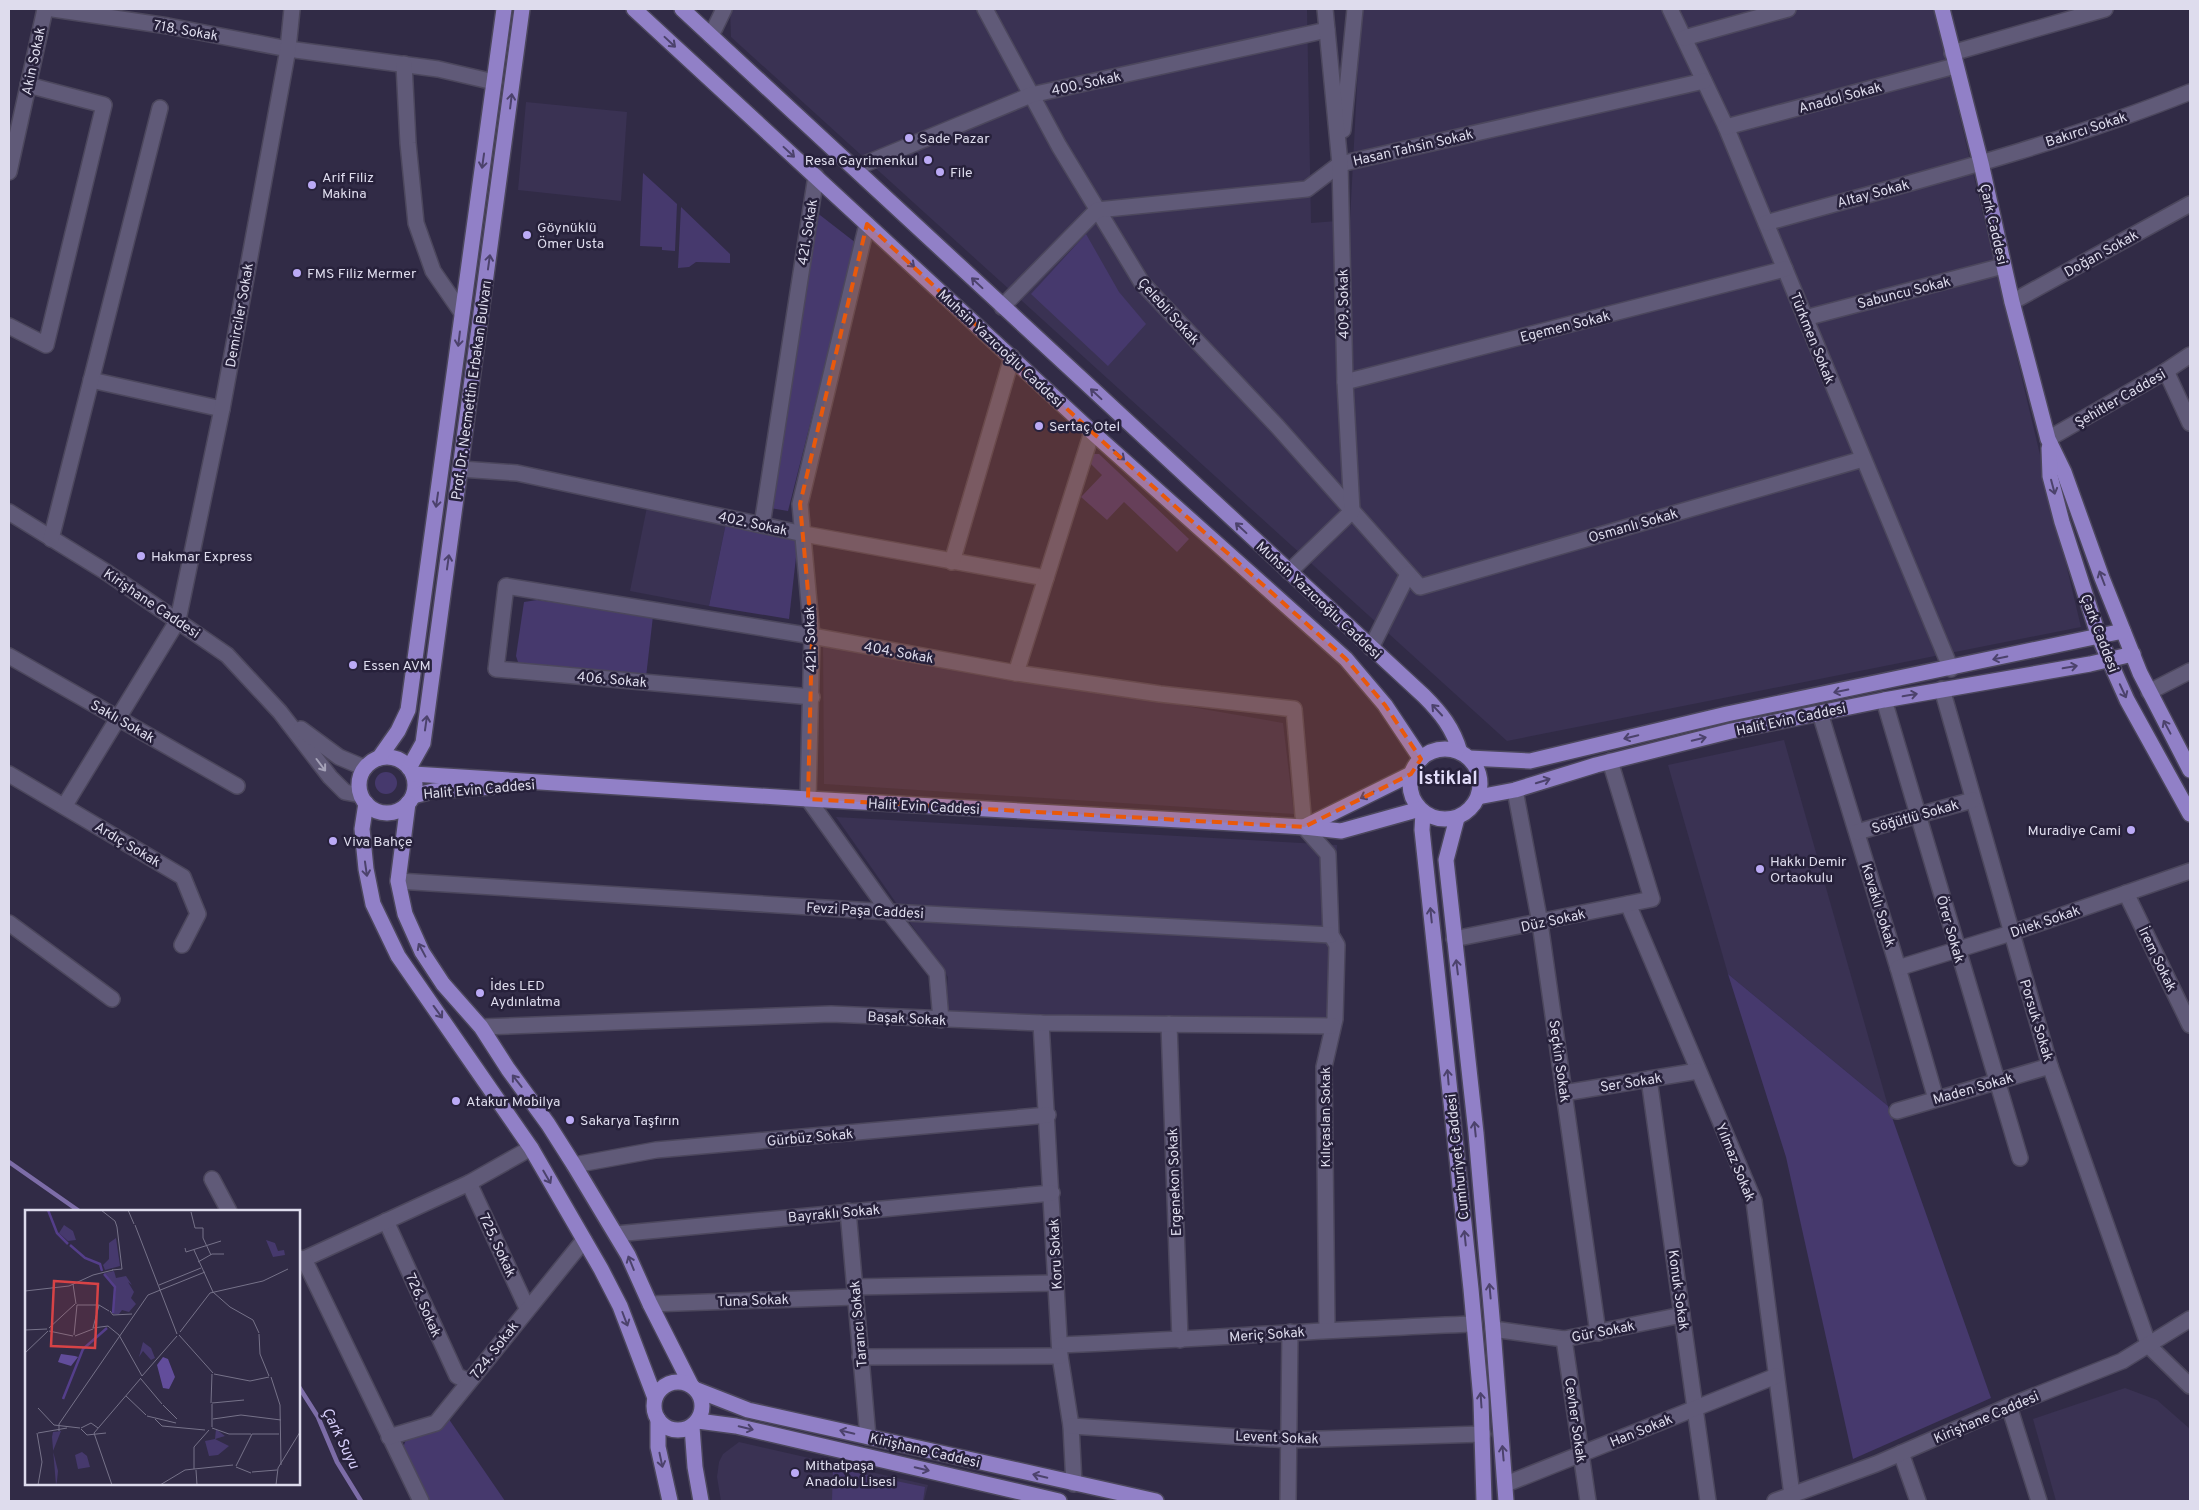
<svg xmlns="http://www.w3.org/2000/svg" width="2199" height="1510" font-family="Overpass,sans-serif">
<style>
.built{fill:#3a3253}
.green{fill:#46396d}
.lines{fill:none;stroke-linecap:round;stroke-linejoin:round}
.stream{stroke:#7d6da8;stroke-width:4.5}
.minor-casing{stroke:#4c475d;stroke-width:18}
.major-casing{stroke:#4c475d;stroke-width:18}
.minor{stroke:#605a78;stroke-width:15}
.major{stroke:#9180c7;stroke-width:15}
.oneway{stroke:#4c426c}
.oneway2{stroke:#a5a2b8}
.marked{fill:#e8590c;fill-opacity:0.2;stroke:#e8590c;stroke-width:4;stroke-dasharray:10 6;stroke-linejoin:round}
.poi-dot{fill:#bbaaf6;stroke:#27213b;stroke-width:2}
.labels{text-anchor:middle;stroke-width:5;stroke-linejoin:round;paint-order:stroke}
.street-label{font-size:14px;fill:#dedced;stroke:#27213b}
.poi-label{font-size:14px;fill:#dedced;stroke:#27213b;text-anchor:start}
.water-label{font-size:15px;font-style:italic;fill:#d8d0fc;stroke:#27213b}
.district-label{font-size:19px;font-weight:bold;fill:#e2ddfa;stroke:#27213b}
.inset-river{fill:none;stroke:#543e8a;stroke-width:2.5}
.inset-road{fill:none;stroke:#767289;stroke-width:1}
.view{fill:#d74346;fill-opacity:0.15;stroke:#d74346;stroke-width:2.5}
.inset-edge{fill:none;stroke:#dedced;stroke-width:2.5}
</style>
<rect width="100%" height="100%" fill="#312b46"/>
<g class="built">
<path d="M730,9h577l4,214 39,-3 11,-211h573l147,618 -574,114 -776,-704z"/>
<path d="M526,102l101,10 -6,89 -103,-11z"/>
<path d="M647,507l79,16 -17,83 -79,-15z"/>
<path d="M823,643l460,80 11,91 -470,-30z"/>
<path d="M1784,740l104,366 -160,-132 -60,-209z"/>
<path d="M836,817l501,28 -5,174 -388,-5 4,-37z"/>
<path d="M2125,1388l32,12 33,29v72h-134l-23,-82z"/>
<path d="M739,1442l189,43 -4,16h-203l-4,-24 2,-15 4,-8z"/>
</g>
<g class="green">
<path d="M643,173l34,31 -2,47 -13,-1v-3l-22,-1z"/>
<path d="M681,207l49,47v9l-34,-1 -7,5 -11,1z"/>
<path d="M816,212l40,31 -68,268 -18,-3z"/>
<path d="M1086,234l33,58 27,32 -38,42 -77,-72z"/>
<path d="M1092,454h7l90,85 -12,13 -53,-50 -17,18 -26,-23 21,-22 -14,-14z"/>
<path d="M726,523l72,17 -9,79 -80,-13z"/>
<path d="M537,600l116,16 -7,61 -119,-11 -9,-4 -2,-6 8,-54z"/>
<circle cx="386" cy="783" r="11"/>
<path d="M1728,974l160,132 103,292 -138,61 -67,-302z"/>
<path d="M446,1415l59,86h-76c-12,-17 -42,-50 -15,-69 10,-6 21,-11 32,-17z"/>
<path d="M833,1468l92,19 -2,14h-91z"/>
</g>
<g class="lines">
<g class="stream">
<path d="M9,1162l70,49"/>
<path d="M299,1387l19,30 19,45 24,39"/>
</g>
<defs>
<g id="minor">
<path d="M53,9l115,17 120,23 150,20 56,13"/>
<path d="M985,9l74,137 83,137 135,143 143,161 443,-128"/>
<path d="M1670,9l56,118 225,542"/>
<path d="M711,36l13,-27"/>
<path d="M1684,38l104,-29"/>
<path d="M1952,53l153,-44"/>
<path d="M404,64l4,79 8,80 17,48 29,42"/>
<path d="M1726,127l229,-61"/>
<path d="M1343,130l12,-121"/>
<path d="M855,168l176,-73 296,-65"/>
<path d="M9,172l36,-163"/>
<path d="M1766,223c142,-40 287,-76 424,-131"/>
<path d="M867,224l-67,280 12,132 -4,163 81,113 48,61 4,47"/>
<path d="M2012,302l178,-98"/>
<path d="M1002,307l95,-97 210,-21 33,-25 364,-83"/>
<path d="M1805,318l198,-52"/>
<path d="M9,326l37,19 58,-240 -76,-20"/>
<path d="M2166,371l24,52"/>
<path d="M91,380l131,29"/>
<path d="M1345,382l440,-113"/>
<path d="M2048,439l118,-68 24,-16"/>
<path d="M461,469l56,4 287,61 242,44"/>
<path d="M9,512l97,60 121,83 53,57 50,65 15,15 16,3"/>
<path d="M762,525l54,-349"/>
<path d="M51,539l109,-431"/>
<path d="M952,562l60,-205"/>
<path d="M1289,572l63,-61 -7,-129 -5,-218 -15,-155"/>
<path d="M1371,648l37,-74"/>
<path d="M9,656l228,130"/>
<path d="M1016,673l76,-241"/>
<path d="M1942,689l108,377 99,280 41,40"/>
<path d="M2149,692l41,-21"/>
<path d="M812,697l-316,-28 10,-83 306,50 204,37 144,21 134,15 10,118 24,27 3,81 6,10 -2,74 -11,48 3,262"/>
<path d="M1884,700l136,458"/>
<path d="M1820,713l78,255 38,131"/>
<path d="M301,729l38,28 26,11"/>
<path d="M9,774l174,103 15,37 -16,31"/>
<path d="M1515,790l25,133 58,410"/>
<path d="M65,805l113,-185 44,-211 66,-360 4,-40"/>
<path d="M1857,832l116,-32"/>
<path d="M398,881l491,31 442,23"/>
<path d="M2126,893l64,132"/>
<path d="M1628,904l126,297 38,294"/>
<path d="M9,923l103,76"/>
<path d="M1454,939l198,-40 -42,-138"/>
<path d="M1898,968l113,-35 179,-62"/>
<path d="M1041,1023l19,333 11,70 3,58"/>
<path d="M1169,1024l11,316"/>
<path d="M481,1027l350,-13 210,9 292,3"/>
<path d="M1649,1079l59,422"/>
<path d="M1564,1093l134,-22"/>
<path d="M1897,1111l153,-45"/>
<path d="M574,1165l82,-15 392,-35"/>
<path d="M212,1179l17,32"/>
<path d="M469,1183l58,125"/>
<path d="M848,1211l20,226"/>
<path d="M386,1221l71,155 12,5"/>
<path d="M616,1234l436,-41"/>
<path d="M299,1258l5,1 165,-76 62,-35"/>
<path d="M304,1259l117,242"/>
<path d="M855,1287l201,-4"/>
<path d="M650,1304l205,-7"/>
<path d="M1493,1329l71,10 118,-24"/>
<path d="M1564,1339l24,162"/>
<path d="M1060,1345c138,-6 276,-16 414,-21"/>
<path d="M860,1357l200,-1"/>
<path d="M2009,1406l30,95"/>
<path d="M1071,1426l218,14 194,-6"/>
<path d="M389,1437l47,-14 148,-183"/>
<path d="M1901,1453l17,48"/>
<path d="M1506,1484l270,-108"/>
<path d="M1288,1501l2,-169"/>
<path d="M1775,1501l101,-37 133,-58 113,-45 68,-42"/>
</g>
<g id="major">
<path d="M634,9l458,423 254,227 39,46 36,54"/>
<path d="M682,9l742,687c17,17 29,32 36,56"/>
<path d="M1942,9l39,154 31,139 36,137 16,33 38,106 38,95 50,97"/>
<path d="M2049,448l1,28 12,46 37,115 28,63 63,114"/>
<circle cx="1445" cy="784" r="35"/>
<circle cx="387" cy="785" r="28"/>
<path d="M379,758l19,-27 10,-21 96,-701"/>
<path d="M1469,758l61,3 197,-47 396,-83"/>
<path d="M409,768l14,-25 99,-734"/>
<path d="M413,774l395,25 496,28 37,4 79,-22"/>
<path d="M413,796l20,-5 58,-4"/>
<path d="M1478,797l37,-7 81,-25 135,-34 153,-31 206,-36 43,-10"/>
<path d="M366,803l-4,26 4,40 7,35 25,52 133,192 70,121 19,37 35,92"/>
<path d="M408,803l-10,78 7,33 17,38 21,32 38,43 27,42 40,55 26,41 54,90 22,49 41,81"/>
<path d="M1423,812l-1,18 49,459 10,111 3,101"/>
<path d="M1457,818l-11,42 30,273 17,196 13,172"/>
<path d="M1304,827l107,-53"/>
<circle cx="678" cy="1406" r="24"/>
<path d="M697,1390l51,20 408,91"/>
<path d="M658,1419v28l12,54"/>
<path d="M698,1421l38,5 323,75"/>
<path d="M692,1427l3,40 6,34"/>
</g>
</defs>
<use href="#minor" class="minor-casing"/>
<use href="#major" class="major-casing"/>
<use href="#minor" class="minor"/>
<use href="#major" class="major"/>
</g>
<defs><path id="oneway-shaft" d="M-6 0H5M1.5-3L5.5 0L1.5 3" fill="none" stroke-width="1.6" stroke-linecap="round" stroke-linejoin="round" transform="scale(1.25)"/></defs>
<g class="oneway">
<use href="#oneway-shaft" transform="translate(670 42) rotate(43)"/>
<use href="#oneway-shaft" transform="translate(511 101) rotate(-83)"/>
<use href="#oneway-shaft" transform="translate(789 152) rotate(43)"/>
<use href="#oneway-shaft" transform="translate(483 161) rotate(98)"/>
<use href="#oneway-shaft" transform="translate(489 262) rotate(-82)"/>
<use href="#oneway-shaft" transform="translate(909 262) rotate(43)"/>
<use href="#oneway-shaft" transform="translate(977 283) rotate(-137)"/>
<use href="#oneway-shaft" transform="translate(459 339) rotate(97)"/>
<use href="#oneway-shaft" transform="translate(1096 394) rotate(-137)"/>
<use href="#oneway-shaft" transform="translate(1119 455) rotate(42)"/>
<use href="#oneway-shaft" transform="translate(2053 487) rotate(75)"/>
<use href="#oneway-shaft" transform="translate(437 500) rotate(98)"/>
<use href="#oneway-shaft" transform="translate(1241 528) rotate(-137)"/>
<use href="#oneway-shaft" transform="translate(448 562) rotate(-82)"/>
<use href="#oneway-shaft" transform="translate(2102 578) rotate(-111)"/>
<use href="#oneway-shaft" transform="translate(2000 658) rotate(168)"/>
<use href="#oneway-shaft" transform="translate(2070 667) rotate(-10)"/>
<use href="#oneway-shaft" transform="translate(1841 691) rotate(168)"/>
<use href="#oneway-shaft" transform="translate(2123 691) rotate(65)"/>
<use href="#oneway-shaft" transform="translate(1910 695) rotate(-10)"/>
<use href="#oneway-shaft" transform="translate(1437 710) rotate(-133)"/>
<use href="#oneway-shaft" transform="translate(426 723) rotate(-82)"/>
<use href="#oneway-shaft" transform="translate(2167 727) rotate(-118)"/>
<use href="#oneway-shaft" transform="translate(1631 737) rotate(167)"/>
<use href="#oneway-shaft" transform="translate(1699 739) rotate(-14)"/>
<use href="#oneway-shaft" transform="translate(1543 781) rotate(-17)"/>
<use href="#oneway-shaft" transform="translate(1367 795) rotate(153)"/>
<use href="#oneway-shaft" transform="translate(366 869) rotate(82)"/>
<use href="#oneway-shaft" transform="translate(1431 915) rotate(-96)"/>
<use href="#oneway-shaft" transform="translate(422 950) rotate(-118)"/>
<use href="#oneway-shaft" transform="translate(1457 967) rotate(-97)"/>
<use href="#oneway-shaft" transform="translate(438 1012) rotate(54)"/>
<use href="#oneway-shaft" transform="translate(1448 1077) rotate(-95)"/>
<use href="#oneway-shaft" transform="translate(517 1081) rotate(-128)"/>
<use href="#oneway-shaft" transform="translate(1475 1129) rotate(-96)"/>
<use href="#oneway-shaft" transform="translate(547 1177) rotate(60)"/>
<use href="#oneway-shaft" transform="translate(1465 1238) rotate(-96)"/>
<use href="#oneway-shaft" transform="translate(631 1263) rotate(-112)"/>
<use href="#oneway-shaft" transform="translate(1490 1291) rotate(-95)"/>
<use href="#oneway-shaft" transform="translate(625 1319) rotate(69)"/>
<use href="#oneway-shaft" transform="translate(1481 1400) rotate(-94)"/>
<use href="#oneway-shaft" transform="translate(746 1428) rotate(13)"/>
<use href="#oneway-shaft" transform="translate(847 1432) rotate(-167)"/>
<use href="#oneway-shaft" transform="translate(1503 1453) rotate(-95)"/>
<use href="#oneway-shaft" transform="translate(661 1460) rotate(78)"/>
<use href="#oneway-shaft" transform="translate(922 1469) rotate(13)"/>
<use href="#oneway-shaft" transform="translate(1040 1476) rotate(-167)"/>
</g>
<use class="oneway2" href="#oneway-shaft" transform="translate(321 765) rotate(53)"/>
<path class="marked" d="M867,224l225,208 254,227 39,46 36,54 -10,15 -107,53 -496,-28 4,-163 -12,-132z"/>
<g class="poi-dot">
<circle cx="909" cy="138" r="5"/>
<circle cx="928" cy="160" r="5"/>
<circle cx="940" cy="172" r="5"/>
<circle cx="312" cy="185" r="5"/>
<circle cx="527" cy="235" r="5"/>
<circle cx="297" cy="273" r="5"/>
<circle cx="1039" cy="426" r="5"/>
<circle cx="141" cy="556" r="5"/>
<circle cx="353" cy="665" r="5"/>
<circle cx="2131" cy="830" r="5"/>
<circle cx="333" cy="841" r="5"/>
<circle cx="1760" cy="869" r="5"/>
<circle cx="480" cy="993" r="5"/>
<circle cx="456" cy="1101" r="5"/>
<circle cx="570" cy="1120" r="5"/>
<circle cx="795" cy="1473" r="5"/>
</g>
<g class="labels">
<g class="street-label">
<text transform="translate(186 30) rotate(10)" y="5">718. Sokak</text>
<text transform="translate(33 61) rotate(-78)" y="5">Akin Sokak</text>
<text transform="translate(1086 83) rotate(-12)" y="5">400. Sokak</text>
<text transform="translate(1840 97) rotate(-15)" y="5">Anadol Sokak</text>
<text transform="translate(2086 129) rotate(-18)" y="5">Bakırcı Sokak</text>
<text transform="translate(1413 147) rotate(-13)" y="5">Hasan Tahsin Sokak</text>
<text transform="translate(1873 193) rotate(-15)" y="5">Altay Sokak</text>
<text transform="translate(1994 224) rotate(77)" y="5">Çark Caddesi</text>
<text transform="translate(807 232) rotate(-81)" y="5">421. Sokak</text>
<text transform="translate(2101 253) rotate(-29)" y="5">Doğan Sokak</text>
<text transform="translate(1904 292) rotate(-14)" y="5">Sabuncu Sokak</text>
<text transform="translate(1343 304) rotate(-91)" y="5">409. Sokak</text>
<text transform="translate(1169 311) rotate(48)" y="5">Çelebli Sokak</text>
<text transform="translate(239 315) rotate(-80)" y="5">Demirciler Sokak</text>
<text transform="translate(1565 326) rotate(-14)" y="5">Egemen Sokak</text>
<text transform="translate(1813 338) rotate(68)" y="5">Türkmen Sokak</text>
<text transform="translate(1001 348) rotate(43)" y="5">Muhsin Yazıcıoğlu Caddesi</text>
<text transform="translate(471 390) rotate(-82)" y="5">Prof. Dr. Necmettin Erbakan Bulvarı</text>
<text transform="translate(2120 398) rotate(-30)" y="5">Şehitler Caddesi</text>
<text transform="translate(753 523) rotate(12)" y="5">402. Sokak</text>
<text transform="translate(1633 525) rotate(-16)" y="5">Osmanlı Sokak</text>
<text transform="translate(1319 600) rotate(43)" y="5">Muhsin Yazıcıoğlu Caddesi</text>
<text transform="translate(152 603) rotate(34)" y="5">Kirişhane Caddesi</text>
<text transform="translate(2100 633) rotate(69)" y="5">Çark Caddesi</text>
<text transform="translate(810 639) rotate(-92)" y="5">421. Sokak</text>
<text transform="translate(899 652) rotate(10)" y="5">404. Sokak</text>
<text transform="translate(612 679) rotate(5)" y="5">406. Sokak</text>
<text transform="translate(1791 719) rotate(-12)" y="5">Halit Evin Caddesi</text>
<text transform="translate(123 721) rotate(30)" y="5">Saklı Sokak</text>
<text transform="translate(479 789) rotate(-5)" y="5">Halit Evin Caddesi</text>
<text transform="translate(924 806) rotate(3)" y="5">Halit Evin Caddesi</text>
<text transform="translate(1915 816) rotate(-16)" y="5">Söğütlü Sokak</text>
<text transform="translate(128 844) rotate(31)" y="5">Ardıç Sokak</text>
<text transform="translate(1879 905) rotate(73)" y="5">Kavaklı Sokak</text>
<text transform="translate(865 910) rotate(3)" y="5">Fevzi Paşa Caddesi</text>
<text transform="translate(1553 920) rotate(-12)" y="5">Düz Sokak</text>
<text transform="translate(2045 921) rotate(-19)" y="5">Dilek Sokak</text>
<text transform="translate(1951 929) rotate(74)" y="5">Örer Sokak</text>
<text transform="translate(2158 959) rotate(64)" y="5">İrem Sokak</text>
<text transform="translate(907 1018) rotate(3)" y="5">Başak Sokak</text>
<text transform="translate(2037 1020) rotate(73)" y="5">Porsuk Sokak</text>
<text transform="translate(1560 1061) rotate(82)" y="5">Seçkin Sokak</text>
<text transform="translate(1631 1082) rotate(-9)" y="5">Ser Sokak</text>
<text transform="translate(1973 1088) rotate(-16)" y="5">Maden Sokak</text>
<text transform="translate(1325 1117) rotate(-90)" y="5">Kılıçaslan Sokak</text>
<text transform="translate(810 1137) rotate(-5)" y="5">Gürbüz Sokak</text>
<text transform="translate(1457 1157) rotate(-96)" y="5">Cumhuriyet Caddesi</text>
<text transform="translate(1736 1162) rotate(68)" y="5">Yılmaz Sokak</text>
<text transform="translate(1174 1182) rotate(-92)" y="5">Ergenekon Sokak</text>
<text transform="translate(834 1213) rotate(-5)" y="5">Bayraklı Sokak</text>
<text transform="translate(498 1245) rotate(65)" y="5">725. Sokak</text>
<text transform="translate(1055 1254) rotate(-93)" y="5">Koru Sokak</text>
<text transform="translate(1679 1290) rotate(82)" y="5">Konuk Sokak</text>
<text transform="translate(753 1300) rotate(-2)" y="5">Tuna Sokak</text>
<text transform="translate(424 1305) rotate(66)" y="5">726. Sokak</text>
<text transform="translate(858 1324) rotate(-95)" y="5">Tarancı Sokak</text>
<text transform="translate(1603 1331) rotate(-11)" y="5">Gür Sokak</text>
<text transform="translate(1267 1334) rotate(-4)" y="5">Meriç Sokak</text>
<text transform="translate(494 1350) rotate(-52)" y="5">724. Sokak</text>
<text transform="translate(1986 1417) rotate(-23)" y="5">Kirişhane Caddesi</text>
<text transform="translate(1576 1420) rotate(82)" y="5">Cevher Sokak</text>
<text transform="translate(1641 1430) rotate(-22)" y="5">Han Sokak</text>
<text transform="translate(1277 1437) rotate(2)" y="5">Levent Sokak</text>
<text transform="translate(925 1450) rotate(13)" y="5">Kirişhane Caddesi</text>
</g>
<g class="poi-label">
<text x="919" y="143">Sade Pazar</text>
<text x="918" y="165" text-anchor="end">Resa Gayrimenkul</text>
<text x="950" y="177">File</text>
<text x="322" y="182">Arif Filiz<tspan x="322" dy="16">Makina</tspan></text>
<text x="537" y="232">Göynüklü<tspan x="537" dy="16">Ömer Usta</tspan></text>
<text x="307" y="278">FMS Filiz Mermer</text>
<text x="1049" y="431">Sertaç Otel</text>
<text x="151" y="561">Hakmar Express</text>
<text x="363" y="670">Essen AVM</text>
<text x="2121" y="835" text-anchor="end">Muradiye Cami</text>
<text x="343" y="846">Viva Bahçe</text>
<text x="1770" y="866">Hakkı Demir<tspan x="1770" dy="16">Ortaokulu</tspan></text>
<text x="490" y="990">İdes LED<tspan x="490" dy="16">Aydınlatma</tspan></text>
<text x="466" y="1106">Atakur Mobilya</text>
<text x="580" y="1125">Sakarya Taşfırın</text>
<text x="805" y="1470">Mithatpaşa<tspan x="805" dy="16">Anadolu Lisesi</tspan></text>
</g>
<g class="water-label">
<text transform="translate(341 1438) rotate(64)" y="5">Çark Suyu</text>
</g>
<g class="district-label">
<text x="1448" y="784">İstiklal</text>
</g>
</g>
<g transform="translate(25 1210)">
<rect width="275" height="275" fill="#312b46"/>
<path d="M39,15l9,6 3,9 -8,1 -9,-8zM91,28l4,28 -15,4 -2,-5 6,-6v-16zM241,30l9,3 3,8 6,-1 1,5 -12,2zM89,61l2,7 10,-2 6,9 -4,-3 6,10 -3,6 5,6 -7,8 -7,-2 -3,4h-6l3,-26 -12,-15zM118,132l8,6 4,10 -4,2 -8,-9 -4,6zM191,219l9,7 -10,3 14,7 -11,9 -9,1 -4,-15 10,-2zM36,221l-8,20 5,20 -1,10 -1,4 -4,-48 1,-5zM57,242l5,4 3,11 -12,2 -3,-14z" fill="#46396d"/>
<path d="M36,144l14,2 3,1 -7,9 -13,-4zM138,147l5,2 7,18 -6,12 -6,-1 -6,-23z" fill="#624d9b"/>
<path class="inset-river" d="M23,0l9,23 11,11M45,35l15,13 15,6 2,7M79,64l11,13 -2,26M38,189l20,-50 24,-21"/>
<path class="inset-road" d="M76,0l14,11 2,6 5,42 -10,1M103,0l6,14M166,2l4,16h8v10l8,17M110,15l42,109M160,38l1,4 35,-11M169,40l19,42 17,15 23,13 6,13M173,52l14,-8h12M68,65l20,-5M48,74l3,20M134,75l42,-17M0,81l44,-5 24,-11M85,101l3,4 19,-1M24,118l26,-24M68,118l15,-2 11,9 23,41M68,118l6,-23 10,6M0,120l22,-1M24,121l24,5M155,122l30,-39 53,-12 25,-12M234,124l1,20 9,22M49,125l3,-30h22M154,125l34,38M50,126l18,-7M0,143l23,-22M189,164l36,7 19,-4M117,166l35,-40M246,167l9,28 1,60M116,169l21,25M101,186l20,19M186,193l1,-29M187,193l32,-3M187,194v23M138,195l14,14M13,198l16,17 26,3M122,206l29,7M130,209l7,7 43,4M188,209l28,-4 40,5M56,218l10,-5 7,5M187,218l17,6h22M56,219l6,6 19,-2M34,221v-7l89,-129 57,-23M12,223l5,29 -4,23M13,223l29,-5M227,224h27M211,256l16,-32M211,257l15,6M169,259v-22l15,-17M169,259l39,-4M171,260l1,15M227,262l25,-2M87,275l-18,-52 47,-55M135,275l25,-15 9,-1M251,275l2,-17 22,-36"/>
<path class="view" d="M29,71l44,3 -3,64 -44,-2z"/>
<rect width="275" height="275" class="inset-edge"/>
</g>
<rect width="2199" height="1510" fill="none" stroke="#dedced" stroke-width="20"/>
</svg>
